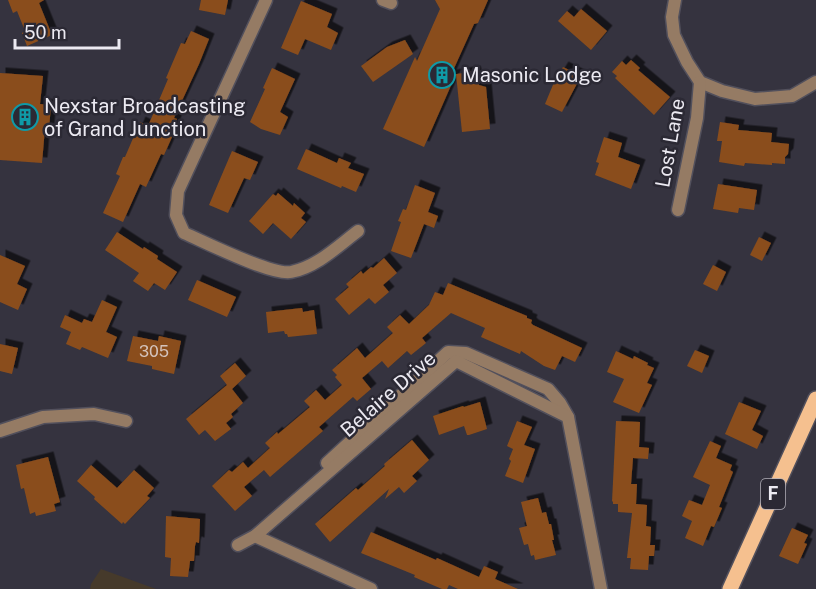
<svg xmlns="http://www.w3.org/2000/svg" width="816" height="589" font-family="'Public Sans',sans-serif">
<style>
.medical{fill:#463a2b}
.building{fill:#8a4d1c;filter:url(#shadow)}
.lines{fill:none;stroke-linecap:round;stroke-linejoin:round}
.street-casing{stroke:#52505c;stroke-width:15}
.primary-casing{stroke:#52505c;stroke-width:18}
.street{stroke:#957b64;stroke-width:12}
.primary{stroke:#f5c08f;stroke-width:15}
.labels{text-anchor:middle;stroke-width:5;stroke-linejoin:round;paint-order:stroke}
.number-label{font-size:16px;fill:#d4c3bc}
.shield{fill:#2b2934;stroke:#b2b0b9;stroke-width:1.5}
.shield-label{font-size:18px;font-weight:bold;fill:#eceaf2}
.poi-label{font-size:20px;fill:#eceaf2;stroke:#2b2934;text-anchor:start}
.street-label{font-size:20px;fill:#eceaf2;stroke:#2b2934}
</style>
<defs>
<filter id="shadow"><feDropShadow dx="5.5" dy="-5.5" stdDeviation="0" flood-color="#0009"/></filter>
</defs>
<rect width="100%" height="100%" fill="#35333f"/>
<path class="medical" d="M101,569l55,20h-66l1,-5z"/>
<g class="building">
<path d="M8,0h36l-5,3 13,32 -25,11 -5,-13 3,-2 -8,-20 -4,2z"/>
<path d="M201,0h27l-3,15 -26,-5z"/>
<path d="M435,0h53l-10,23 -4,1 -23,51 24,-4 4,14 7,2 4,42 -28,3 -6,-58 -32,73 -41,-18 32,-72 2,4 23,-52z"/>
<path d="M301,1l31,13 -5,13 11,6 -7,17 -26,-11 -7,16 -17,-7z"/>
<path d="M581,9l26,22 -16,19 -33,-29 9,-10 7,6z"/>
<path d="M191,31l18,8 -10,25 -25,54 3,1 -7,17 2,1 -8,18 -3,-1 -15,33 -6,-3 -17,38 -20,-9 17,-37 -4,-2 7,-17h2l15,-35 8,4 20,-47 -2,-1 15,-35 4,1z"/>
<path d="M405,40l8,14 -40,28 -12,-16 26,-19z"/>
<path d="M631,60l9,8 -2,2 32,27 -16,18 -39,-37 2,-2 -5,-4 10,-11 4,4z"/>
<path d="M563,67l18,9 -19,36 -17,-8 10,-24z"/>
<path d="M272,68l23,11 -15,33 8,5 -8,18 -19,-6 -11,-7 15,-33 -2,-1z"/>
<path d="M0,73l43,3 -3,28 11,1 -2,24 -4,-1 -3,35 -42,-3z"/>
<path d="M720,122l19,3 -1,5 34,3 -1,9 18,2 -1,10 -3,3v7l-13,-1v2l-27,-2 -1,3 -25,-4 3,-21h-5z"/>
<path d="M604,137l18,6 -4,14 22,8 -9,24 -36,-14 4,-12 -3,-1z"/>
<path d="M306,149l31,14 2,-5 12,5 -3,5 16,6 -8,18 -14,-6 -1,2 -44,-19z"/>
<path d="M232,151l26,11 -8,18 -6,-2 -16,35 -19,-8z"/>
<path d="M718,184l39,6 -3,20 -15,-2 -1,5 -25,-4z"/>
<path d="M415,185l20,8 -7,19 10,4 -4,12 -10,-4 -13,34 -20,-7 10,-29 -3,-1 5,-12 3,1z"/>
<path d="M278,193l15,13 1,-3 11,10 -4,5 5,4 -15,17 -18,-16 -10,11 -14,-13 24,-27 3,2z"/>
<path d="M117,232l26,17 1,-2 14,9 -1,3 20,13 -12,18 -11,-7 -6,8 -15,-10 6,-8 -34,-23z"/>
<path d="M759,237l12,6 -9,18 -12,-6z"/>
<path d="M0,255l25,11 -8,18 10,5 -9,21 -18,-8z"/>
<path d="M384,258l13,15 -14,12 6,7 -14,12 -6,-6 -20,17 -14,-16 14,-12 -3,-3 15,-13 2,3 8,-7 2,1z"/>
<path d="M713,265l13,7 -9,19 -14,-7z"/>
<path d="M197,280l39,17 -9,20 -39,-17z"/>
<path d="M448,283l79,33v2l5,2 -1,3 2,2 49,23 -7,14 -13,-6 -7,14 -11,-4 -23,-15 -1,3 -39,-17 4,-9 -34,-15 -29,25 4,5 -15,12 -4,-4 -19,17 -6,-7 -20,17 9,11 -14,12 -4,-4 -34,30 4,4 -53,46 -6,-7 -20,17 8,9 -17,15 -23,-25 17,-16 3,2 11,-10 5,6 22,-20 -5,-5 12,-11 1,2 32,-27 -6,-6 12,-11 9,10 17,-15 -7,-8 2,-2 -5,-5 25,-22 8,10 28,-25 -6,-6 13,-12 9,9 20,-19 6,-13 8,3z"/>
<path d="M102,300l15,7 -11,25 11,5 -9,21 -26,-11 -2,3 -14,-6 5,-12 -11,-5 5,-12 17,8 2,-4 8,3z"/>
<path d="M302,308l1,4 11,-2 3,24 -29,3 -1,-3h-2l-1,-3 -16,2 -2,-21z"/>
<path d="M133,336l25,5 1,-5 22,5 -7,33 -22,-5v-3l-25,-5z"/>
<path d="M0,344l18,4 -6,26 -12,-3z"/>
<path d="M695,350l14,6 -7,17 -15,-7z"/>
<path d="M616,351l17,8 1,-3 14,7 -1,2 7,3 -7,15 5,2 -13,28 -26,-11 11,-23 -17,-7z"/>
<path d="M235,363l11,13 -14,13 11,14 -12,11 2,3 -7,6 5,6 -16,12 -10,-11 -6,5 -13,-16 41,-34 -7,-9z"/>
<path d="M480,402l7,27 -18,6h-2l-3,-9 -25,9 -6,-19 30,-10 1,1z"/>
<path d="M739,402l22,9 -9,19 11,6 -6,13 -32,-15z"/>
<path d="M517,421l15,6 -8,18 11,4 -12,34 -18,-7 6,-15 -2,-2 4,-10 -6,-3z"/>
<path d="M616,421l24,1 -1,25 10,1 -1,11 -15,-1 -2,26h6l-1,20 11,1 -1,21 5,1 -1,18h5l-1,11h-5l-1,14 -18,-1 1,-11h-4l5,-45 -14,-1v-8h-5v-3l-1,1z"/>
<path d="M412,440l17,20 -17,16 5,5 -13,12 -5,-6 -14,12 4,-10 -59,53 -15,-18 41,-36 2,2 27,-24 -1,-2z"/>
<path d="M710,441l11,5 -5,12 16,7 -2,5 3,2 -14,35 3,1 -8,19 -3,-1 -8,20 -18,-8 7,-17 -10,-5 7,-16 13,5 8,-20 -17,-8z"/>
<path d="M48,457l12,45 -6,2 2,7 -20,5 -1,-4 -5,2 -6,-26 -3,1 -5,-24z"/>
<path d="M91,465l26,23 17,-18 20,18 -7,8 3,2 -25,26 -2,-2 -1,2 -28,-25 1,-2 -18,-16z"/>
<path d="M538,498l4,15 4,-1 3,12h2l3,16h-2l4,15 -21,5 -1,-5 -3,1 -3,-12 -4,1 -5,-17 8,-2 -6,-24z"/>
<path d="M166,516l34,3 -1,24 -3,-1 -1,4 -1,15h-4l-2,16 -18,-1 1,-18 -6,-1z"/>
<path d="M792,528l16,7 -4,8 3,1 -9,20 -19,-8z"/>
<path d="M371,532l65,28 1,-2 42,19 5,-11 14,6 -3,7 23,10h-60l-9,-4 -2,4h-5l-28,-12 1,-2 -54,-22z"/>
</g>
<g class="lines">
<defs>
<g id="street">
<path d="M266,0l-88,191 -2,24 8,18c21,9 88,43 107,39 26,-5 47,-26 67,-41"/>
<path d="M383,0l8,3"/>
<path d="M675,0l-3,17 2,18 13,27 13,20 22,9 33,8 37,-3 24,-14"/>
<path d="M678,210l19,-92 3,-36"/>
<path d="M0,431l43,-14 51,-3 32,7"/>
<path d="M327,463l121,-111 18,1 82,36 12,14 8,14"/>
<path d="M255,536l116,53"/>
<path d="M238,545l17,-9 201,-175 112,56 33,172"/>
</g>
<path id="primary" d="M730,589l86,-190"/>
</defs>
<use href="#street" class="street-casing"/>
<use href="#primary" class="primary-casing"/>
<use href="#street" class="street"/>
<use href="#primary" class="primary"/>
</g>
<defs>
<symbol id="building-ring" viewBox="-11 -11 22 22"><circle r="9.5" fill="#2b2934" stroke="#0f9aa8" stroke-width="1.5"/><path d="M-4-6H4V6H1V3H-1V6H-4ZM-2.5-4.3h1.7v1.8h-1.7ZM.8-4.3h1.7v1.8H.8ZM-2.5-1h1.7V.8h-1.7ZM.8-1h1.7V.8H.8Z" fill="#0f9aa8"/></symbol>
</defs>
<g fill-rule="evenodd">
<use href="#building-ring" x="427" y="60" width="30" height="30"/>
<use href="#building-ring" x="10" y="102" width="30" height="30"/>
</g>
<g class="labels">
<g class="number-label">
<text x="154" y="357">305</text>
</g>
<rect class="shield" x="761" y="479" width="24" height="30" rx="4.5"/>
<g class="shield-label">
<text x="773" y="500">F</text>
</g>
<g class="poi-label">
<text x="462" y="82">Masonic Lodge</text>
<text x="44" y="113">Nexstar Broadcasting<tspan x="44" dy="23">of Grand Junction</tspan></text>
</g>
<g class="street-label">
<text transform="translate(670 143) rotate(-80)" y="7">Lost Lane</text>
<text transform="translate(388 394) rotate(-41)" y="7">Belaire Drive</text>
</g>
</g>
<path d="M15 39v9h104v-9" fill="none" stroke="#eceaf2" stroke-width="3"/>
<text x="24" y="39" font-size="18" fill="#eceaf2" stroke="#2b2934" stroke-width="4.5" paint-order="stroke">50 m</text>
</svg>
